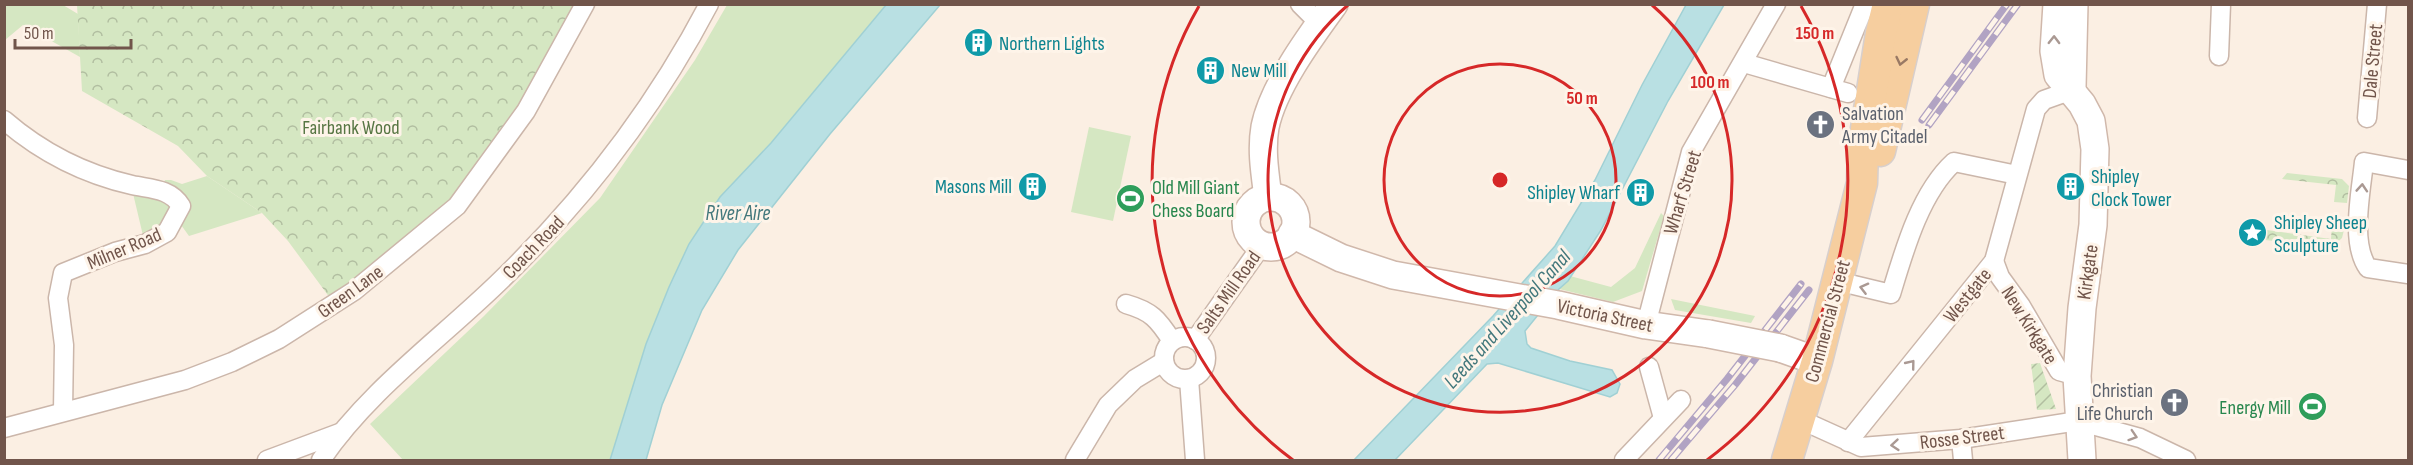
<svg xmlns="http://www.w3.org/2000/svg" width="2413" height="465" font-family="'Sofia Sans Condensed',sans-serif">
<style>
.grass{fill:#d5e7c2}
.forest{fill:url(#forest-crowns)}
.garden{fill:url(#garden-furrows)}
.water{fill:#b9e0e3;stroke:#a0d0d4;stroke-width:1.5}
.lines{fill:none;stroke-linecap:round;stroke-linejoin:round}
.street-casing{stroke:#cbb6aa;stroke-width:21}
.secondary-casing{stroke:#d0b8ab;stroke-width:30}
.primary-casing{stroke:#d7cfcd;stroke-width:33}
.street{stroke:#fff;stroke-width:18}
.secondary{stroke:#fff;stroke-width:27}
.primary{stroke:#f6ce9f;stroke-width:30}
.rail-casing{stroke:#b1a3c3;stroke-width:7}
.rail{stroke:#fef4e9;stroke-width:4.5;stroke-dasharray:14;stroke-linecap:butt}
.secondary-bridge-casing{stroke:#d0b8ab;stroke-width:30;stroke-linecap:butt}
.secondary-bridge{stroke:#fff;stroke-width:27}
.oneway{stroke:#aa9993}
.oneway2{stroke:#997964}
.ring{fill:none;stroke:#d62828;stroke-width:3}
.labels{text-anchor:middle;stroke-width:6;stroke-linejoin:round;paint-order:stroke}
.culture-label{font-size:20px;fill:#0d838f;stroke:#fef4e9;text-anchor:start}
.street-label{font-size:20px;fill:#71554b;stroke:#fef4e9}
.worship-label{font-size:20px;fill:#5b616d;stroke:#fef4e9;text-anchor:start}
.park-label{font-size:20px;fill:#577643;stroke:#fef4e9}
.leisure-label{font-size:20px;fill:#27864d;stroke:#fef4e9;text-anchor:start}
.water-label{font-size:21px;font-style:italic;fill:#43787c;stroke:#fef4e9}
.centre{fill:#d62828;stroke:#fef4e9;stroke-width:3}
.ring-label{font-size:18px;text-anchor:middle;font-weight:bold;fill:#d62828;stroke:#fef4e9;stroke-width:6;stroke-linejoin:round;paint-order:stroke}
</style>
<defs>
<pattern id="forest-crowns" width="20" height="18" patternUnits="userSpaceOnUse" patternTransform="scale(1.5)"><rect width="20" height="18" fill="#d5e7c2"/><path d="M2 6a3 3 0 1 1 6 0M12 15a3 3 0 1 1 6 0" fill="none" stroke="#b1bea0"/></pattern>
<pattern id="garden-furrows" width="10" height="10" patternUnits="userSpaceOnUse" patternTransform="scale(1.5)"><rect width="10" height="10" fill="#d5e7c2"/><path d="M-1 1l2-2M0 10L10 0M9 11l2-2" fill="none" stroke="#b1bea0"/></pattern>
</defs>
<rect width="100%" height="100%" fill="#fbefe3"/>
<g class="grass">
<path d="M5,4l58,1 15,9 2,43 -57,-32 -18,15z"/>
<path d="M727,5h159l-115,138 -51,54 -51,90 -23,57 -36,116h-207l-33,-36 114,-108 116,-118 95,-138z"/>
<path d="M1089,127l42,9 -18,85 -42,-9z"/>
<path d="M207,176l55,37 -73,23 -13,-18 -31,26 -14,-59 29,5 5,-10h6l11,4z"/>
<path d="M1661,213l3,3 -22,75 -29,11 -54,-13 9,-8 2,-5 41,11 24,-19z"/>
<path d="M1671,299l84,17 -4,7 -76,-13z"/>
</g>
<g class="forest">
<path d="M77,5h502l-54,96 -70,99 -125,98 -42,-57 -26,-28 -55,-37 -29,-30 -96,-55z"/>
<path d="M2287,173l55,6 7,7 -2,17 -13,-1 2,-17 -54,-6z"/>
<path d="M2332,225l13,1 -3,12 -10,9 -67,-7 2,-10 64,9z"/>
</g>
<path class="garden" d="M2040,363l16,46 -19,1 -6,-46z"/>
<g class="water">
<path d="M886,5h54l-110,129 -92,116 -36,60 -40,95 -16,55h-36l36,-116 23,-57 20,-43 31,-47 51,-54z"/>
<path d="M1686,5h38l-56,96 -67,129 -33,51 -9,8 -34,42 2,13 4,4 39,13 42,9 8,14 -3,9 -7,4 -112,-34 -11,1 -92,96h-41l139,-144 62,-70 40,-66 47,-95z"/>
</g>
<g class="lines">
<defs>
<g id="street">
<path d="M1300,4l20,20"/>
<path d="M2219,56l2,-52"/>
<path d="M1744,63l104,30"/>
<path d="M1831,88l34,-84"/>
<path d="M2367,118l10,-114"/>
<path d="M4,120c37,32 80,54 128,65 18,4 38,3 49,21l-14,26 -22,12 -30,8 -52,21 -5,25 6,47 -1,66"/>
<path d="M2408,170l-44,-8c-3,30 -14,81 4,106l40,6"/>
<path d="M1994,261l6,16 21,29 38,65 18,5"/>
<path d="M1837,281l54,13c13,-43 29,-101 63,-132l63,13"/>
<path d="M1126,304c25,7 32,15 46,37"/>
<path d="M1646,325l45,-173 85,-148"/>
<circle cx="1185" cy="358" r="21"/>
<path d="M1195,340l67,-95"/>
<path d="M1649,367l14,51"/>
<path d="M1189,379l6,81"/>
<path d="M1799,419l62,28 100,-8 117,-18 62,17 46,22"/>
<path d="M4,428l181,-48 47,-18 47,-23 75,-48 103,-85 69,-95 59,-107"/>
<path d="M1961,439l2,21"/>
<path d="M1848,442l146,-181 42,-152 8,-9 28,-10"/>
<path d="M267,460l75,-28"/>
<path d="M321,460c47,-69 117,-119 177,-177 85,-82 156,-174 211,-279"/>
<path d="M1075,460l33,-55 27,-26 28,-17"/>
<path d="M1624,460l57,-60"/>
</g>
<g id="secondary">
<path d="M2057,4l-3,47 4,24 24,29 9,17 4,28 -2,76 -11,83 -5,68 5,84"/>
<path d="M2072,87l2,-83"/>
<path d="M1268,197c-3,-23 -7,-47 -3,-70 8,-40 45,-90 69,-123"/>
<circle cx="1271" cy="222" r="25"/>
<path d="M1292,234l49,24 52,17 165,30 88,20 63,9"/>
<path d="M1780,348l37,13"/>
</g>
<g id="primary">
<path d="M1880,151l34,-147"/>
<path d="M1787,460l30,-99 45,-178 1,-35 18,-115 7,-29"/>
</g>
</defs>
<use href="#street" class="street-casing"/>
<use href="#secondary" class="secondary-casing"/>
<use href="#primary" class="primary-casing"/>
<use href="#street" class="street"/>
<use href="#secondary" class="secondary"/>
<use href="#primary" class="primary"/>
<defs>
<g id="rail">
<path d="M1922,120l85,-116"/>
<path d="M1929,125l89,-121"/>
<path d="M1659,460l68,-81 74,-95"/>
<path d="M1671,460l64,-75 74,-95"/>
</g>
</defs>
<use href="#rail" class="rail-casing"/>
<use href="#rail" class="rail"/>
<defs>
<path id="secondary-bridge" d="M1709,334l71,14"/>
</defs>
<use href="#secondary-bridge" class="secondary-bridge-casing"/>
<use href="#secondary-bridge" class="secondary-bridge"/>
</g>
<defs><path id="oneway-chevron" d="M-2-3.5L2.5 0L-2 3.5" fill="none" stroke-width="1.6" stroke-linecap="round" stroke-linejoin="round" transform="scale(1.5)"/></defs>
<g class="oneway">
<use href="#oneway-chevron" transform="translate(2054 40) rotate(-89)"/>
<use href="#oneway-chevron" transform="translate(2362 188) rotate(-86)"/>
<use href="#oneway-chevron" transform="translate(1864 288) rotate(-166)"/>
<use href="#oneway-chevron" transform="translate(1911 364) rotate(-51)"/>
<use href="#oneway-chevron" transform="translate(2133 436) rotate(18)"/>
<use href="#oneway-chevron" transform="translate(1895 445) rotate(175)"/>
</g>
<use class="oneway2" href="#oneway-chevron" transform="translate(1901 61) rotate(103)"/>
<g class="ring">
<circle cx="1500" cy="180" r="116"/>
<path d="M1652 5A232 232 0 1 1 1348 5"/>
<path d="M1293 460A348 348 0 0 1 1199 6M1801 6A348 348 0 0 1 1707 460"/>
</g>
<defs>
<symbol id="building-disc" viewBox="-11 -11 22 22"><circle r="9.5" fill="#0f9aa8" stroke="#fef4e9"/><path d="M-4-6H4V6H1V3H-1V6H-4ZM-2.5-4.3h1.7v1.8h-1.7ZM.8-4.3h1.7v1.8H.8ZM-2.5-1h1.7V.8h-1.7ZM.8-1h1.7V.8H.8Z" fill="#fff"/></symbol>
<symbol id="church-disc" viewBox="-11 -11 22 22"><circle r="9.5" fill="#6b7280" stroke="#fef4e9"/><path d="M-1.2-6h2.4v3.5h3.3v2.4h-3.3V6h-2.4V-.1h-3.3v-2.4h3.3Z" fill="#fff"/></symbol>
<symbol id="stadium-disc" viewBox="-11 -11 22 22"><circle r="9.5" fill="#2e9e5b" stroke="#fef4e9"/><path d="M0-5a6.5 5 0 1 0 0 10a6.5 5 0 1 0 0-10ZM-3.5-1.8h7v3.6h-7Z" fill="#fff"/></symbol>
<symbol id="sight-disc" viewBox="-11 -11 22 22"><circle r="9.5" fill="#0f9aa8" stroke="#fef4e9"/><path d="M0-6L1.8-2.2L6-1.7L2.9 1.2L3.7 5.4L0 3.3L-3.7 5.4L-2.9 1.2L-6-1.7L-1.8-2.2Z" fill="#fff"/></symbol>
</defs>
<g fill-rule="evenodd">
<use href="#building-disc" x="962" y="26" width="33" height="33"/>
<use href="#building-disc" x="1194" y="54" width="33" height="33"/>
<use href="#church-disc" x="1804" y="108" width="33" height="33"/>
<use href="#building-disc" x="1016" y="170" width="33" height="33"/>
<use href="#building-disc" x="2054" y="170" width="33" height="33"/>
<use href="#building-disc" x="1624" y="176" width="33" height="33"/>
<use href="#stadium-disc" x="1114" y="182" width="33" height="33"/>
<use href="#sight-disc" x="2236" y="216" width="33" height="33"/>
<use href="#church-disc" x="2158" y="386" width="33" height="33"/>
<use href="#stadium-disc" x="2296" y="390" width="33" height="33"/>
</g>
<g class="labels">
<g class="culture-label">
<text x="999" y="50">Northern Lights</text>
<text x="1231" y="77">New Mill</text>
<text x="2091" y="183">Shipley<tspan x="2091" dy="23">Clock Tower</tspan></text>
<text x="1012" y="193" text-anchor="end">Masons Mill</text>
<text x="1620" y="199" text-anchor="end">Shipley Wharf</text>
<text x="2274" y="229">Shipley Sheep<tspan x="2274" dy="23">Sculpture</tspan></text>
</g>
<g class="street-label">
<text transform="translate(2372 61) rotate(-85)" y="7">Dale Street</text>
<text transform="translate(1682 192) rotate(-73)" y="7">Wharf Street</text>
<text transform="translate(533 247) rotate(-46)" y="7">Coach Road</text>
<text transform="translate(124 248) rotate(-23)" y="7">Milner Road</text>
<text transform="translate(2087 272) rotate(-82)" y="7">Kirkgate</text>
<text transform="translate(350 291) rotate(-36)" y="7">Green Lane</text>
<text transform="translate(1228 292) rotate(-55)" y="7">Salts Mill Road</text>
<text transform="translate(1967 295) rotate(-51)" y="7">Westgate</text>
<text transform="translate(1605 315) rotate(12)" y="7">Victoria Street</text>
<text transform="translate(1827 321) rotate(-75)" y="7">Commercial Street</text>
<text transform="translate(2030 325) rotate(58)" y="7">New Kirkgate</text>
<text transform="translate(1962 437) rotate(-7)" y="7">Rosse Street</text>
</g>
<g class="worship-label">
<text x="1842" y="120">Salvation<tspan x="1842" dy="23">Army Citadel</tspan></text>
<text x="2153" y="397" text-anchor="end">Christian<tspan x="2153" dy="23">Life Church</tspan></text>
</g>
<g class="park-label">
<text x="351" y="134">Fairbank Wood</text>
</g>
<g class="leisure-label">
<text x="1152" y="194">Old Mill Giant<tspan x="1152" dy="23">Chess Board</tspan></text>
<text x="2291" y="414" text-anchor="end">Energy Mill</text>
</g>
<g class="water-label">
<text x="738" y="220">River Aire</text>
<text transform="translate(1507 319) rotate(-48)" y="7">Leeds and Liverpool Canal</text>
</g>
</g>
<circle cx="1500" cy="180" r="9" class="centre"/>
<g class="ring-label">
<text x="1815" y="39">150 m</text>
<text x="1710" y="88">100 m</text>
<text x="1582" y="104">50 m</text>
</g>
<rect width="2413" height="465" fill="none" stroke="#71554b" stroke-width="12"/>
<path d="M15 39v9h116v-9" fill="none" stroke="#71554b" stroke-width="3"/>
<text x="24" y="39" font-size="18" fill="#71554b" stroke="#fef4e9" stroke-width="4.5" paint-order="stroke">50 m</text>
</svg>
